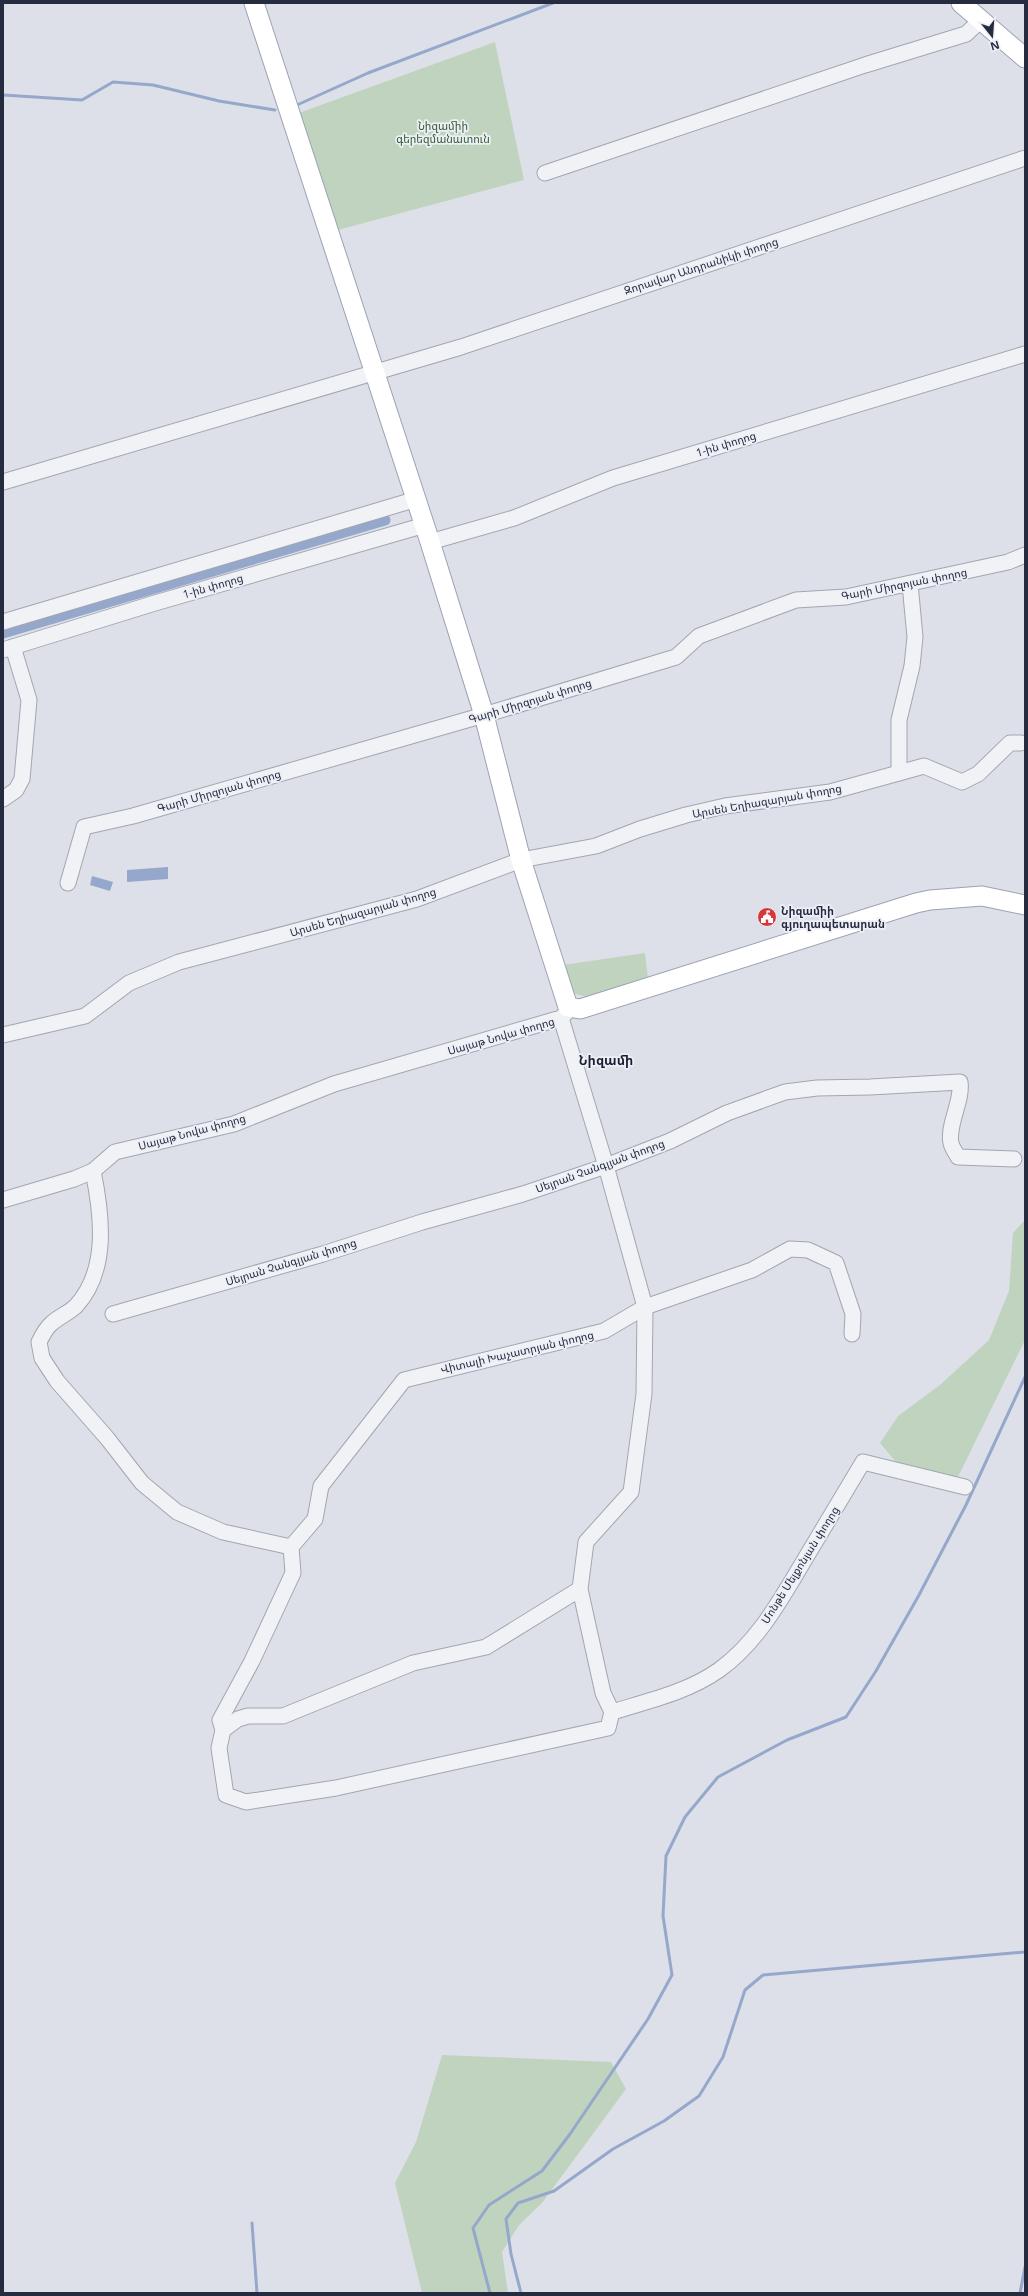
<svg xmlns="http://www.w3.org/2000/svg" width="1028" height="2296" font-family="'Open Sans','Noto Sans Armenian',sans-serif">
<style>
.green{fill:#c0d3be}
.water{fill:#95a8cc}
.lines{fill:none;stroke-linecap:round;stroke-linejoin:round}
.stream{stroke:#95a8cc;stroke-width:3}
.canal{stroke:#95a8cc;stroke-width:11}
.minor-casing{stroke:#a2a6b2;stroke-width:17}
.major-casing{stroke:#9ca2b5;stroke-width:21}
.minor{stroke:#f0f2f6;stroke-width:15}
.major{stroke:#fff;stroke-width:19}
.labels{text-anchor:middle;stroke-width:3.5;stroke-linejoin:round;paint-order:stroke}
.park-label{font-size:11px;fill:#345d32;stroke:#edeff6}
.street-label{font-size:11px;fill:#252c40;stroke:#edeff6}
.poi-label{font-size:11px;font-weight:bold;fill:#252c40;stroke:#edeff6;text-anchor:start}
.quarter-label{font-size:13px;font-weight:bold;fill:#181d31;stroke:#edeff6}
</style>
<rect width="100%" height="100%" fill="#dde0e8"/>
<g class="green">
<path d="M495,42l29,138 -190,51 -38,-117z"/>
<path d="M645,953l3,26 -58,19 -17,-5 -10,-28z"/>
<path d="M1025,1220v120l-67,137 -57,-9 -21,-25 18,-27 42,-31 49,-45 20,-49 4,-58z"/>
<path d="M442,2055l169,7 15,27 -84,114 -23,22 -17,27 6,41h-86l-27,-110 21,-41z"/>
</g>
<g class="water">
<path d="M168,867v12l-41,3v-12z"/>
<path d="M92,876l21,6 -3,9 -20,-6z"/>
</g>
<g class="lines">
<g class="stream">
<path d="M3,95l79,5 31,-18 40,3 66,16 56,9"/>
<path d="M297,105l71,-32 185,-70"/>
<path d="M252,2223l5,70"/>
<path d="M490,2293l-17,-65 16,-23 53,-34 28,-37 78,-115 24,-44 -9,-59 3,-60 19,-39 33,-40 69,-37 59,-23 30,-46 43,-76 47,-90 59,-128"/>
<path d="M521,2293l-10,-39 -5,-35 12,-16 36,-12 59,-42 51,-28 35,-25 24,-39 22,-67 18,-15 262,-23"/>
<path d="M1020,2293l5,-26"/>
</g>
<path class="canal" d="M3,633l382,-113"/>
<defs>
<g id="minor">
<path d="M545,173l320,-108 101,-31 15,-14"/>
<path d="M3,482l458,-135 564,-189"/>
<path d="M430,542l84,-24 99,-40 412,-124"/>
<path d="M3,622l414,-123"/>
<path d="M3,650l152,-47 270,-78"/>
<path d="M899,773v-53l13,-54 3,-29 -5,-53"/>
<path d="M3,799l13,-9 6,-11 7,-79 -16,-53"/>
<path d="M68,883l16,-56 49,-11 351,-101 192,-58 23,-21 97,-36 50,-3 162,-35 17,-7"/>
<path d="M561,1018l45,148 39,141 -1,87 -13,98 -45,50 -6,47 23,104 9,19 -4,16 -272,60 -90,14 -20,-7 -7,-47 4,-18 15,-11 10,-3h35l130,-53 73,-16 94,-58"/>
<path d="M3,1035l82,-19 44,-33 50,-21 238,-63 104,-39 75,-14 44,-17 46,-14 39,-9 105,-14 94,-26 38,16 16,-8 32,-31h11"/>
<path d="M93,1171c9,44 16,99 -17,135 -7,7 -18,11 -25,18 -5,4 -9,12 -12,18l3,16 15,23 50,57 35,45 35,29 46,20 68,15"/>
<path d="M3,1200l71,-21 19,-8 22,-19 119,-28 100,-40 227,-66 6,-6"/>
<path d="M113,1314l210,-60 99,-32 101,-28 83,-28 64,-25 57,-28 58,-21 32,-4 53,-1 90,-5c3,18 -13,44 -9,61 1,5 5,10 7,14l56,2"/>
<path d="M291,1547l24,-28 6,-33 83,-106 200,-49 41,-24 107,-37 38,-21 18,1 28,13 17,51 -1,20"/>
<path d="M612,1712c36,-11 76,-20 107,-42 39,-28 62,-71 86,-111 20,-33 39,-65 58,-97l102,25"/>
<path d="M223,1730l-3,-10 32,-59 41,-88 -2,-26"/>
</g>
<g id="major">
<path d="M254,3l176,539 54,173 37,145 47,147 12,2 336,-106 14,-3 52,-4 43,9"/>
<path d="M961,3l64,55"/>
</g>
</defs>
<use href="#minor" class="minor-casing"/>
<use href="#major" class="major-casing"/>
<use href="#minor" class="minor"/>
<use href="#major" class="major"/>
</g>
<defs>
<symbol id="civic-disc" viewBox="-11 -11 22 22"><circle r="9.5" fill="#d8373a" stroke="#edeff6"/><path d="M-.6-6.5H3V-4.5H.6V-3L4-1V1h2V6H-6V1h2V-1L-.6-3ZM-1.2 2.5V6h2.4V2.5Z" fill="#fff"/></symbol>
</defs>
<g fill-rule="evenodd">
<use href="#civic-disc" x="756" y="906" width="22" height="22"/>
</g>
<g class="labels">
<g class="park-label">
<text x="443" y="130">Նիզամիի<tspan x="443" dy="13">գերեզմանատուն</tspan></text>
</g>
<g class="street-label">
<text transform="translate(701 266) rotate(-18)" y="4">Զորավար Անդրանիկի փողոց</text>
<text transform="translate(726 444) rotate(-17)" y="4">1-ին փողոց</text>
<text transform="translate(904 584) rotate(-11)" y="4">Գարի Միրզոյան փողոց</text>
<text transform="translate(213 586) rotate(-16)" y="4">1-ին փողոց</text>
<text transform="translate(530 701) rotate(-17)" y="4">Գարի Միրզոյան փողոց</text>
<text transform="translate(219 791) rotate(-16)" y="4">Գարի Միրզոյան փողոց</text>
<text transform="translate(767 801) rotate(-10)" y="4">Արսեն Եղիազարյան փողոց</text>
<text transform="translate(363 912) rotate(-16)" y="4">Արսեն Եղիազարյան փողոց</text>
<text transform="translate(501 1036) rotate(-16)" y="4">Սայաթ Նովա փողոց</text>
<text transform="translate(192 1132) rotate(-15)" y="4">Սայաթ Նովա փողոց</text>
<text transform="translate(600 1166) rotate(-20)" y="4">Սեյրան Չանգլյան փողոց</text>
<text transform="translate(291 1262) rotate(-17)" y="4">Սեյրան Չանգլյան փողոց</text>
<text transform="translate(517 1352) rotate(-13)" y="4">Վիտալի Խաչատրյան փողոց</text>
<text transform="translate(800 1565) rotate(-58)" y="4">Մոնթե Մելքոնյան փողոց</text>
</g>
<g class="poi-label">
<text x="781" y="915">Նիզամիի<tspan x="781" dy="13">գյուղապետարան</tspan></text>
</g>
<g class="quarter-label">
<text x="606" y="1065">Նիզամի</text>
</g>
</g>
<rect width="1028" height="2296" fill="none" stroke="#252c40" stroke-width="8"/>
<g transform="translate(992 36) rotate(163)" stroke="#edeff6" stroke-width="3" paint-order="stroke">
<path d="M0-3L7 15L0 10L-7 15Z" fill="#252c40"/>
<text y="-6" font-size="11" font-weight="bold" text-anchor="middle" fill="#252c40">N</text>
</g>
</svg>
